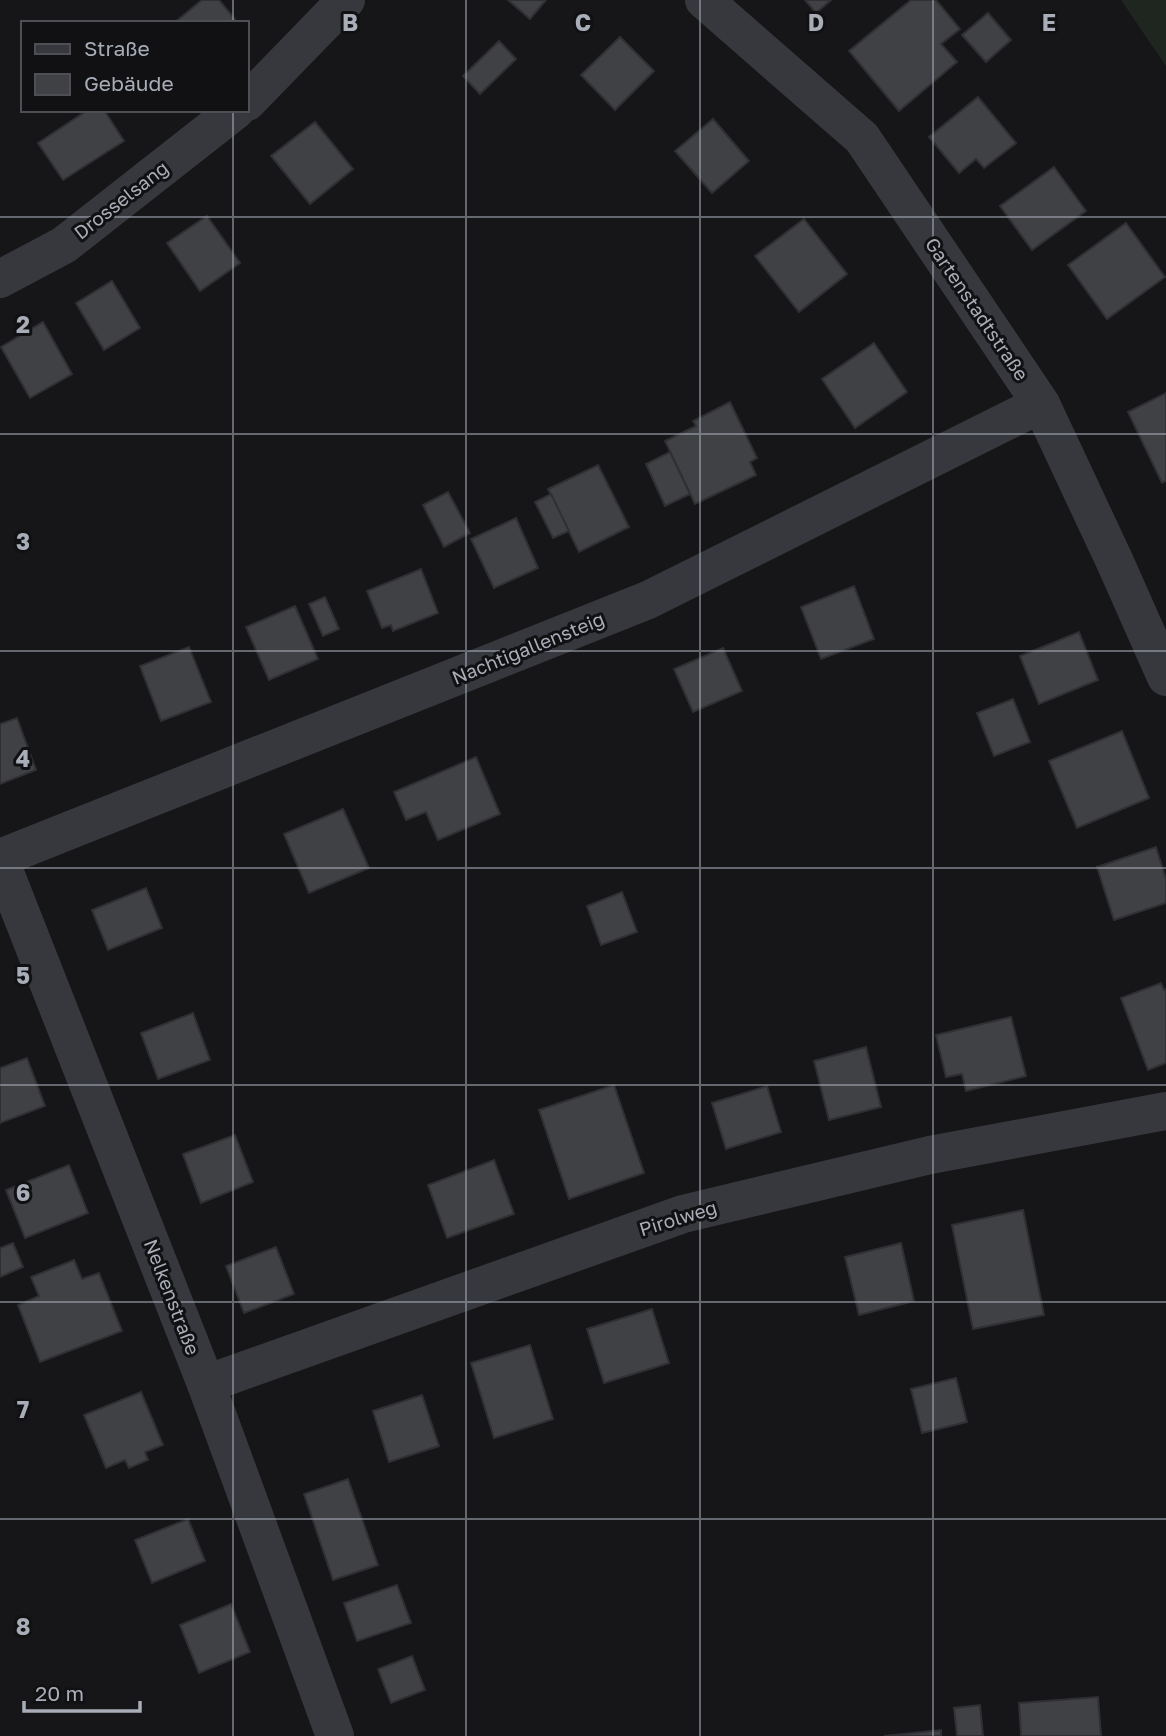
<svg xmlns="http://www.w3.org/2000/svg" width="1166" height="1736" font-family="'Golos Text',sans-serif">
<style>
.green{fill:#1e261f}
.building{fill:#404145;stroke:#303034;stroke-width:2}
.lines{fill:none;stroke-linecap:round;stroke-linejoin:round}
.minor{stroke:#37383d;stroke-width:38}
.grid{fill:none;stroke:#a8adb8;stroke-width:2;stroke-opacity:0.55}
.labels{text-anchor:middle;stroke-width:6;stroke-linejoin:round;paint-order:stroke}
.street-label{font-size:19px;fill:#a8adb8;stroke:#111113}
.grid-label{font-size:23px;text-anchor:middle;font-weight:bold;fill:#a8adb8;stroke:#111113;stroke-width:6;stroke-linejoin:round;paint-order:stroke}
</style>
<rect width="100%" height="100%" fill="#161618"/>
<path class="green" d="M1121,0h45v66z"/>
<g class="building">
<path d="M202,0h17l19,23h-64z"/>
<path d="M508,0h38l-16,19z"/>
<path d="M805,0h26l-15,13z"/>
<path d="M911,0h25l24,29 -19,15 16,18 -58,49 -50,-60z"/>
<path d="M988,13l23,27 -25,22 -24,-27z"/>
<path d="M620,37l34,34 -39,39 -34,-35z"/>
<path d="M499,41l17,18 -36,35 -17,-18z"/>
<path d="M978,97l38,46 -32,25 -8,-9 -17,14 -30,-36z"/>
<path d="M88,110h16l20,31 -61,39 -25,-37z"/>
<path d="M713,119l36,42 -37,32 -37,-42z"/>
<path d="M315,122l38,47 -43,35 -39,-48z"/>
<path d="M1054,167l32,44 -54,39 -32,-44z"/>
<path d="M207,216l33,47 -40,28 -33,-48z"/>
<path d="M804,219l43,55 -48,38 -44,-56z"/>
<path d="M1126,223l39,54 -58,42 -39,-54z"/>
<path d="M112,281l28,47 -36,22 -28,-47z"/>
<path d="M43,322l29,52 -42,24 -29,-51z"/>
<path d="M874,343l33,49 -52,36 -33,-49z"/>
<path d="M1166,393v88l-4,2 -34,-71z"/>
<path d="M730,402l27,56 -7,4 6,13 -61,29 -30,-63 31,-15 -3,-5z"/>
<path d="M670,452l20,42 -25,12 -19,-42z"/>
<path d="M598,465l31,62 -50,25 -31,-63z"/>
<path d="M448,492l22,41 -26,14 -21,-42z"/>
<path d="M551,494l18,37 -16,7 -18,-36z"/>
<path d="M516,518l22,50 -44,20 -23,-49z"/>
<path d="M421,569l17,44 -45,18 -2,-6 -9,3 -15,-37z"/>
<path d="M854,586l20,53 -53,20 -20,-52z"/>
<path d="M325,597l14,32 -16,7 -14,-32z"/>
<path d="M295,606l23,53 -49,21 -23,-53z"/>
<path d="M1079,632l19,48 -59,24 -19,-48z"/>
<path d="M189,647l22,55 -50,19 -21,-55z"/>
<path d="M723,648l19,43 -49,21 -19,-43z"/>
<path d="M1013,699l17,43 -36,14 -17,-43z"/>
<path d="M17,718l19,52 -36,14v-60z"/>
<path d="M1122,731l27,67 -72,30 -28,-67z"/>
<path d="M476,757l24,57 -62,26 -12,-28 -20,8 -12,-28z"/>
<path d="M343,809l26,59 -60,25 -25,-59z"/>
<path d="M1156,847l10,32v24l-52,17 -17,-53z"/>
<path d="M146,888l16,40 -54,22 -16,-40z"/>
<path d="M622,892l15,40 -36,13 -14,-39z"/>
<path d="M1161,983l3,7 2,-1v74l-18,7 -27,-72z"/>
<path d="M193,1013l17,47 -52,19 -17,-46z"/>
<path d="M1011,1017l15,59 -60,15 -4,-17 -16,3 -10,-42z"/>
<path d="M866,1047l15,60 -52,13 -15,-59z"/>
<path d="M27,1058l18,48 -45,17v-55z"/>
<path d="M614,1085l30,88 -75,26 -30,-89z"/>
<path d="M767,1086l14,46 -55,17 -14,-46z"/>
<path d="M235,1135l18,47 -52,21 -18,-49z"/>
<path d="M494,1160l20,54 -67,24 -19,-53z"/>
<path d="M69,1165l19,48 -63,25 -19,-48z"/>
<path d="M1023,1210l21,105 -71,14 -21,-104z"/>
<path d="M13,1243l10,24 -23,10v-29z"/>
<path d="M901,1243l13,58 -55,14 -14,-58z"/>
<path d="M276,1247l18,47 -50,19 -18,-47z"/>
<path d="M74,1260l8,19 17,-6 23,58 -82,31 -22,-57 21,-9 -8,-19z"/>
<path d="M652,1309l17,54 -65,20 -17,-54z"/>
<path d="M530,1345l23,74 -59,19 -23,-75z"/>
<path d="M956,1378l11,44 -45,11 -11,-44z"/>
<path d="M141,1392l22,53 -18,7 3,8 -19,8 -4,-8 -19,8 -22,-53z"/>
<path d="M422,1395l17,51 -50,16 -16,-51z"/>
<path d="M348,1479l30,86 -45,15 -29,-86z"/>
<path d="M188,1519l17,42 -53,22 -17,-43z"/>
<path d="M397,1585l14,38 -54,18 -13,-38z"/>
<path d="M231,1604l19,48 -51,21 -19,-48z"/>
<path d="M412,1656l13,34 -34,13 -13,-34z"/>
<path d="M1098,1697l3,39h-80l-2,-33z"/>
<path d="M980,1705l3,31h-26l-3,-28z"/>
<path d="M941,1730v6h-57z"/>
</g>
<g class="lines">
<g class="minor">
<path d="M704,0l158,138 179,266 74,158 51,115"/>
<path d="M247,102l99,-102"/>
<path d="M0,279l64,-34 172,-135"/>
<path d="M0,858l648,-258 393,-196"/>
<path d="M0,860l206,524 129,352"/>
<path d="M206,1384l477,-170 247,-59 236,-44"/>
</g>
</g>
<path class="grid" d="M233,0v23M466,0v1736M700,0v1736M933,0v1736M233,110v1626M0,217h1166M0,434h1166M0,651h1166M0,868h1166M0,1085h1166M0,1302h1166M0,1519h1166"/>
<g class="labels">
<g class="street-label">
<text transform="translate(121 200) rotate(-38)" y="7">Drosselsang</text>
<text transform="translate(977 309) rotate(56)" y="7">Gartenstadtstraße</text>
<text transform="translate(528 648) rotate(-22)" y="7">Nachtigallensteig</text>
<text transform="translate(678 1218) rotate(-17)" y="7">Pirolweg</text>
<text transform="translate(172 1297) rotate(69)" y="7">Nelkenstraße</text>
</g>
</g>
<g class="grid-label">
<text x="350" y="31">B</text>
<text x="583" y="31">C</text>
<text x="816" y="31">D</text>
<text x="1049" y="31">E</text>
<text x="23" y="333">2</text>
<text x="23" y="550">3</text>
<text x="23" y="767">4</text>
<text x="23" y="984">5</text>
<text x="23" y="1201">6</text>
<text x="23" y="1418">7</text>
<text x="23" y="1635">8</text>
</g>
<rect x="21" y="21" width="228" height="91" fill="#111113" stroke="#4d4f55" stroke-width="2"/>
<rect x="35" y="44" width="35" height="10" fill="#37383d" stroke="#4d4f55" stroke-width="2"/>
<text x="84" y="56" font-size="21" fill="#a8adb8">Straße</text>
<rect x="35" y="74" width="35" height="21" fill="#404145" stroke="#4d4f55" stroke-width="2"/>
<text x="84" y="91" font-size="21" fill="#a8adb8">Gebäude</text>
<path d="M24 1701v10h116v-10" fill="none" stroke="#a8adb8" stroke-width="3.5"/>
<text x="35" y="1701" font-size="21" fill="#a8adb8" stroke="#111113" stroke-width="5" paint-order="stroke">20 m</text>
</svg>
